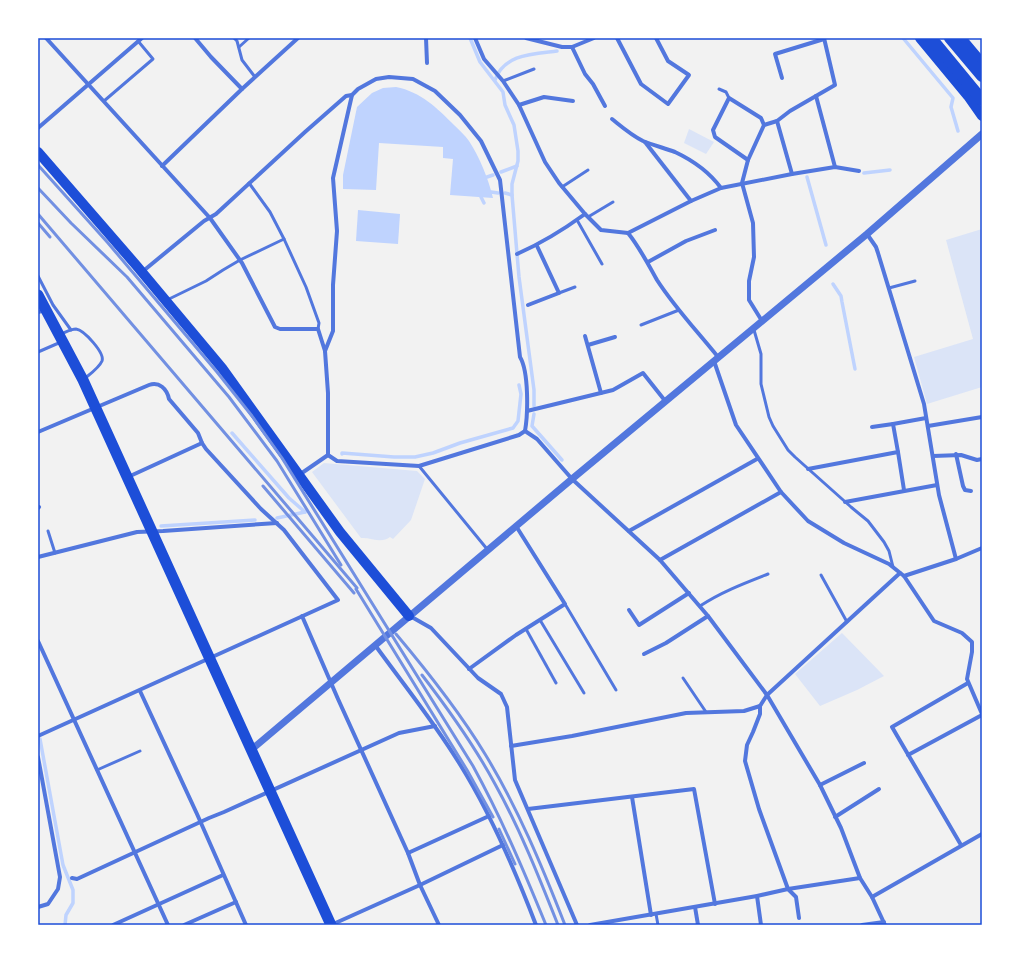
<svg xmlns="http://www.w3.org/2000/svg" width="1020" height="963" font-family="'Fira Sans',sans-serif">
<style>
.green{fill:#dbe4f7}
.water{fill:#bfd3fe}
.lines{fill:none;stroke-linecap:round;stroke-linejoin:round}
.stream{stroke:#bfd3fe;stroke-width:3.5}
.service{stroke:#5277de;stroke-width:3}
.minor{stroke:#5277de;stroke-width:4}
.tertiary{stroke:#5277de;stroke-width:7}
.primary{stroke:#1d4ed8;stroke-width:10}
.trunk{stroke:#1d4ed8;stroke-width:11}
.motorway{stroke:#1d4ed8;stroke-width:12}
.rail{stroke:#7290e2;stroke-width:3}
.neatline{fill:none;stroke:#1d4ed8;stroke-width:1.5}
</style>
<rect width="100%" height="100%" fill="#f2f2f2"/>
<g class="green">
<path d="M689,129l25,13 -8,12 -22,-11z"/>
<path d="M982,229v158l-55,17 -13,-47 59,-18 -27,-99z"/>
<path d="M324,463l93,8 8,8 -14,41 -18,19 -3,-2c-9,7 -19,0 -29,1l-49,-66z"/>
<path d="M842,633l42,43 -27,14 -37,16 -25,-32z"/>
</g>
<g class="water">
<path d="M396,87c25,5 41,21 58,38 5,5 11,10 15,16 11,17 19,37 24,57l-43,-3 3,-36 -10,-1v-11l-64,-4 -3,47 -33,-1v-14l14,-68 15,-14 11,-5z"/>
<path d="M358,210l42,4 -2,30 -42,-3z"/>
</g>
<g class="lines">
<g class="stream">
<path d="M470,38l10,24 23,30 2,13 9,20 4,26v10l-6,23v11l7,82 15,113v16"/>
<path d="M903,38l50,60 -2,9 7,24"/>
<path d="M495,80c9,-26 38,-26 62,-29"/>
<path d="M501,172l16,-6"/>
<path d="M864,173l26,-3"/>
<path d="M487,177l6,-2"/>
<path d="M807,177l19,68"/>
<path d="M491,192l7,1"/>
<path d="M505,193l7,2"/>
<path d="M481,197l3,6"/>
<path d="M833,284l8,12 1,6 13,67"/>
<path d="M534,414l-2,12 30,34"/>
<path d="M232,433l57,65 16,14"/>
<path d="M342,454v-1l52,4h21l18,-4 27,-10 53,-15 5,-7 3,-27 -2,-9"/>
<path d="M277,518l28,-6"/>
<path d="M161,526l94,-6"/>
<path d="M40,739l23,126 10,25v13l-7,12 -1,10"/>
</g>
<g class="service">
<path d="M234,38l3,3 5,19 13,17"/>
<path d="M239,47l10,-9"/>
<path d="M503,81l31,-12"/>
<path d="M719,89l7,3 3,6"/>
<path d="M104,101l49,-42 -15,-18"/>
<path d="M249,183l21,29 14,27 22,48 13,36 -1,6"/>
<path d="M562,187l26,-17"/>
<path d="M588,217l25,-15"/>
<path d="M577,220l25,44"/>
<path d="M38,276l15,29 18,25"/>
<path d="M889,288l26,-7"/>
<path d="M559,293l16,-6"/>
<path d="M167,300l39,-19 17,-11 17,-10 44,-21"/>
<path d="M641,325l38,-15"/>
<path d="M754,330l7,24v30l8,33 4,9 15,24 7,7 56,50 17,14 16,21 5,9 4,16"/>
<path d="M61,334c5,-2 10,-5 15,-5 8,1 29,24 26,32 -3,7 -12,13 -18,18"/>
<path d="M38,352l23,-10"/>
<path d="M419,466l68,83"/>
<path d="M48,531l7,22"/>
<path d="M821,575l26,47"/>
<path d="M565,604l51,86"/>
<path d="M700,606c21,-14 45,-23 68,-32"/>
<path d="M540,620l44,73"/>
<path d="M526,629l30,54"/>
<path d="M683,678l23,34"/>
<path d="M97,770l43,-19"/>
<path d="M656,914l2,11"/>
</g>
<g class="minor">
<path d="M46,38l164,180 32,45 33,64 5,2h38l7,22 3,42v62l-29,20"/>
<path d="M195,38l16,19 31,32"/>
<path d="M426,38l1,25"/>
<path d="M475,38l9,21 19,22 16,24 26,57 14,21 26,31 16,16 27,3c12,15 20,31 29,47 18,28 41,52 61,77"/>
<path d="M526,38l36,9h10l22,-9"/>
<path d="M617,38l24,46 27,20 21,-29 -21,-14 -12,-23"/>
<path d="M572,47l13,27 8,10 12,22"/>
<path d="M782,78l-7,-24 49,-15"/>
<path d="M816,96l19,71"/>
<path d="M519,105l25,-8 29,4"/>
<path d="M612,119c10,8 19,16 31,22 10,4 21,7 32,11 17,8 35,21 46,36"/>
<path d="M777,121l15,53"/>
<path d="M38,128l104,-90"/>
<path d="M645,142l46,59"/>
<path d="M748,160l-33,-23 -2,-7 16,-32 32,20 3,7"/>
<path d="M162,166l80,-77 56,-51"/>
<path d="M628,233l63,-32 30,-13 71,-14 43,-7 24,4"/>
<path d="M867,234l9,13 2,6 46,151 15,91 17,64"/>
<path d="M517,254c25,-11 46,-24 68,-40"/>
<path d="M648,262l38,-21 29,-11"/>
<path d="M142,272l62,-51 12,-7 89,-82 41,-36 6,-1"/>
<path d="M528,305l31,-12 -22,-47"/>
<path d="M38,312l8,-2"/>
<path d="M762,321l-13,-21v-19l5,-24 -1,-34 -11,-40 6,-23 16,-35 13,-4 13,-10 45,-26 -11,-47"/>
<path d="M585,336l16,57"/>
<path d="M588,345l27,-8"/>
<path d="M325,351l8,-20v-46l4,-54 -4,-53 19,-83 6,-6 18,-10 13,-2 24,2 22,12 25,24 21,26 19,39 20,177c9,15 8,57 5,74"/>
<path d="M714,361l22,64 45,67 27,29 36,22 45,21 15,12 52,-17 26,-11"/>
<path d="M527,411l86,-21 30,-17 23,29"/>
<path d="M928,426l54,-9"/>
<path d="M872,427l21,-3"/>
<path d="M38,432l111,-47c10,-4 18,4 20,14l29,34 4,10 4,6 55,60 23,21 54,70 -300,136"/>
<path d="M898,452l6,38"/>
<path d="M956,454l7,32 2,4 6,1"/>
<path d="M328,455l9,6 82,5 100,-31 6,-4 12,8 35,40 88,81 48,56 59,79 53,90 21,43 19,50 12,19 13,28"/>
<path d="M933,456l28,-1 16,5 5,-1"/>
<path d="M808,469l90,-17 -5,-28 33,-6"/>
<path d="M128,477l74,-34"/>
<path d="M845,502l92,-17"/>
<path d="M38,508l1,-1"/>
<path d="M629,531l128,-72"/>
<path d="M38,557l99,-25 26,-1 114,-8"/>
<path d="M660,560l121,-68"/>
<path d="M904,576l30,45 28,12 10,9v10l-5,27 15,35"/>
<path d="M629,610l10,15 50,-32"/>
<path d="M302,616l36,83 70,154 12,32 19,40"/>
<path d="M410,616l21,12 47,50 23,16 6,13 8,73 62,145"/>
<path d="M38,641l130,284"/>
<path d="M375,645c29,40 60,78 86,121 31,50 54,104 75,159"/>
<path d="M644,654l22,-11 42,-27"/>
<path d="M469,669l47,-34 49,-31 -49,-78"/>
<path d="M140,691l57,123 49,111"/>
<path d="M511,746l61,-10 114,-23 58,-2 16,-5"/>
<path d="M908,755l74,-40"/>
<path d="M38,757l22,120 -2,12 -10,15 -10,3"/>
<path d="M820,785l44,-22"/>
<path d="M632,797l19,118"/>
<path d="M528,809l166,-20 21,115"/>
<path d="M835,817l44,-28"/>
<path d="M961,845l-69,-118 76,-44"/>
<path d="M408,853l81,-37"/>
<path d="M72,878l5,1 132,-61 15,-6 175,-79 36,-7"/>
<path d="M757,896l4,29"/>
<path d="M872,897l110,-63"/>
<path d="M695,907l3,18"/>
<path d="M799,918l-3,-21 -8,-8 -29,-80 -14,-48 2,-16 6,-13 7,-18v-8l7,-11 133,-122"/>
<path d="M113,925l110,-50"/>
<path d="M184,925l52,-23"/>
<path d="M331,925l89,-40 83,-40"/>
<path d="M590,925l167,-29 31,-7 72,-11"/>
<path d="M862,925l22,-3"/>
</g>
<path class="tertiary" d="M251,750l321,-271 295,-245 115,-100"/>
<g class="primary">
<path d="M920,38l48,58 14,20"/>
<path d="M961,38l21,25"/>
<path d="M38,152l98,113 86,103 118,164 69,84"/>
</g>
<path class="trunk" d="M38,295l45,85 248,545"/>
<g class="motorway">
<path d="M931,38l51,62"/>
<path d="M950,38l32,38"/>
</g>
<g class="rail">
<path d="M38,165l70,78 109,129 35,44 30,42 191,308c29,53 50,103 73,159"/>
<path d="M38,188l33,35 56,54 102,120 48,64 64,104"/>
<path d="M38,214l319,374"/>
<path d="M38,223l12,14"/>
<path d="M263,486l91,107"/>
<path d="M356,589l111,181 26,47"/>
<path d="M396,634c32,38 63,77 89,120 33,54 57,112 80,171"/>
<path d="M422,675c27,35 52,70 73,109 25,45 44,93 63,141"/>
<path d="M499,829l16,35"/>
</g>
</g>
<rect width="1020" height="963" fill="none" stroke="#ffffff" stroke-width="78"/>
<rect x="39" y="39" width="942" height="885" class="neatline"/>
</svg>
